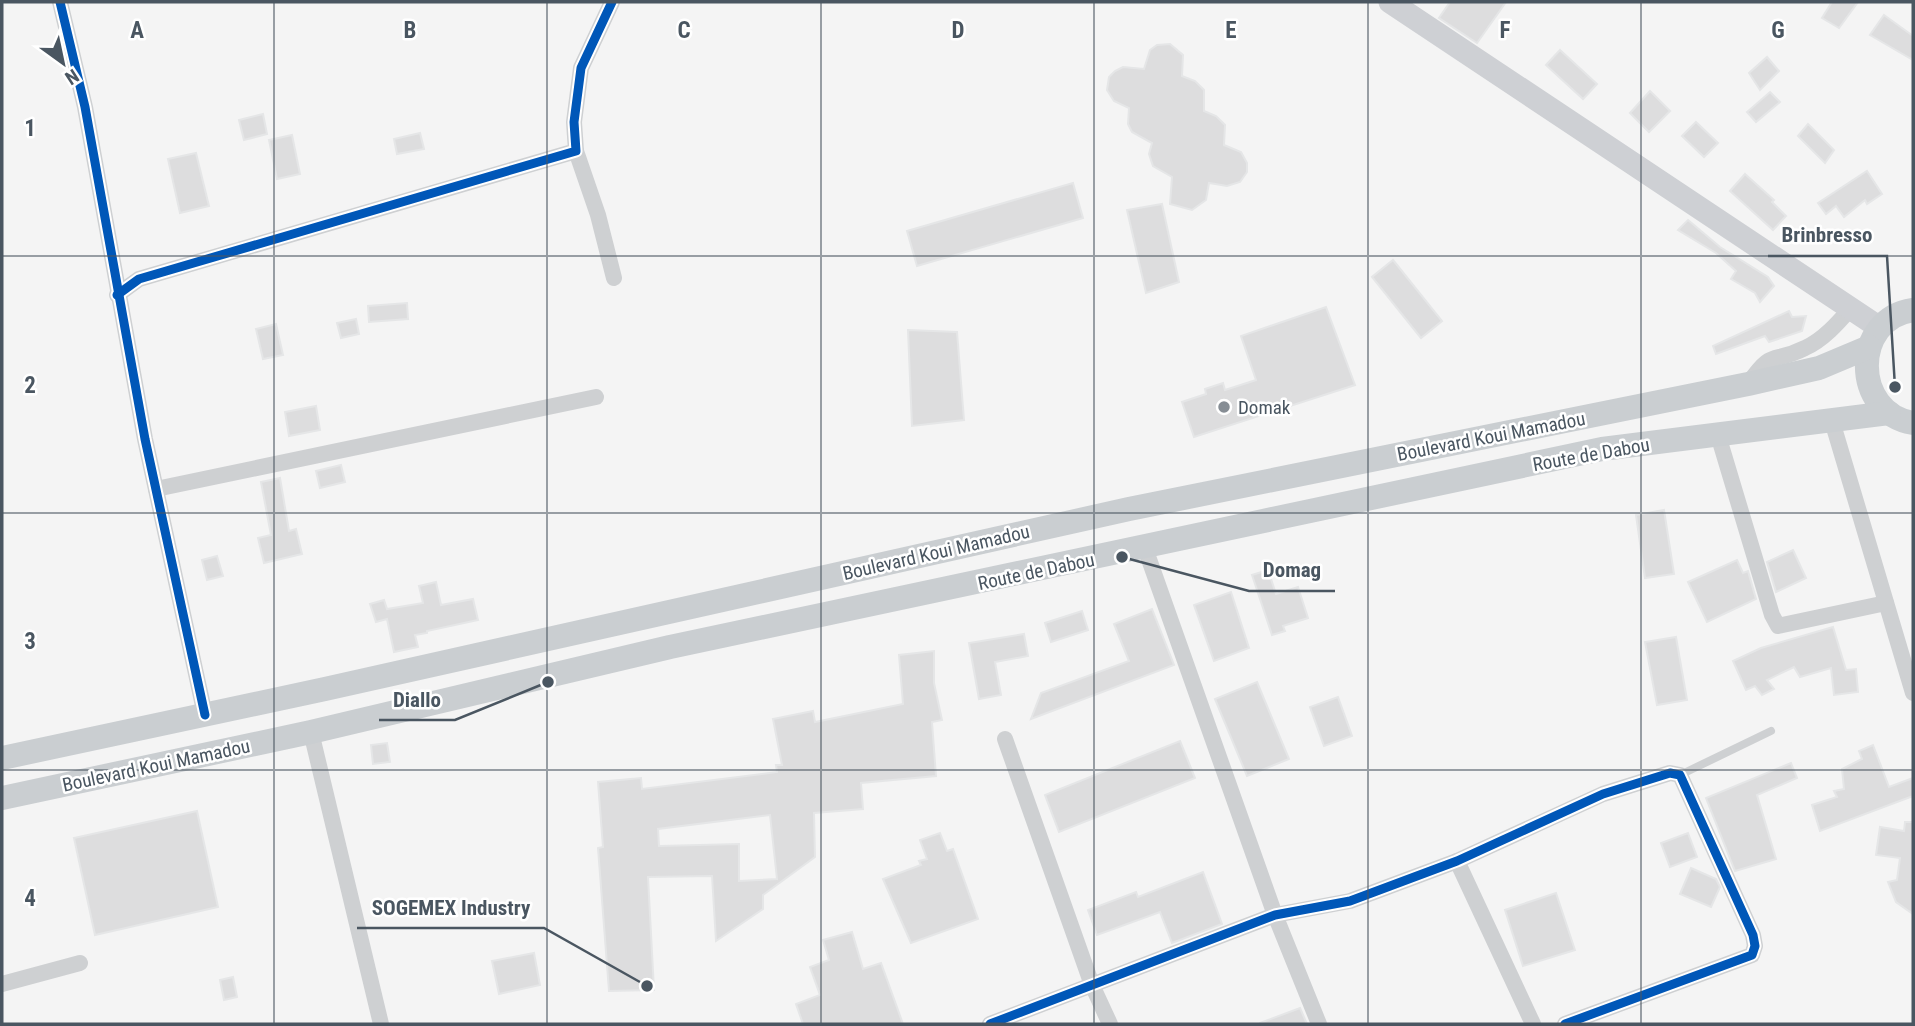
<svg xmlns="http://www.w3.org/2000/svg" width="1915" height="1026" font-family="'Roboto Condensed',sans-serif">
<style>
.building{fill:#ddddde;stroke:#e5e6e7;stroke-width:2;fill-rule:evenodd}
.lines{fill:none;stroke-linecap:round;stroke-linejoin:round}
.lane{stroke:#ced0d2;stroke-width:8}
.street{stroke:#ced0d2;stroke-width:16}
.secondary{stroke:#ced0d4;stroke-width:23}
.primary{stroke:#caced1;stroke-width:24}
.cycleway-casing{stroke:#fff;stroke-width:13}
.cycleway{stroke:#0057b8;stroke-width:9}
.grid{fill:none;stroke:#4a5661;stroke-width:2;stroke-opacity:0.55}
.poi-dot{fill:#868d94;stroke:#fff;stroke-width:2.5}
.labels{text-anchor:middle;stroke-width:5;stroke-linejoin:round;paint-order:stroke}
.poi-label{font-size:19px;fill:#4a5661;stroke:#fff;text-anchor:start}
.street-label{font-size:19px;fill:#4a5661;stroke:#fff}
.grid-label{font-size:23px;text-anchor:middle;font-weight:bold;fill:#4a5661;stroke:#fff;stroke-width:5;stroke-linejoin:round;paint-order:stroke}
.leader{fill:none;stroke:#4a5661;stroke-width:2.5}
.callout-dot{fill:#4a5661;stroke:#fff;stroke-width:2.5}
.callout-label{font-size:21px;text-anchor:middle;font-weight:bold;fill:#4a5661;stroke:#fff;stroke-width:5;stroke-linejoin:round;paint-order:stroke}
</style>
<rect width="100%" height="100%" fill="#f4f4f4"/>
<g class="building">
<path d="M1450,2h56l-29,41 -38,-25z"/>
<path d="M1832,2h26l-19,26 -17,-10z"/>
<path d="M1884,15l29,21v24l-43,-25z"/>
<path d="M1170,44l13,11 -1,21 13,5 9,9v21l12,5 9,9 -1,20 17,7 6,11v9l-7,10 -13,4 -18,-3 -3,17 -14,10 -22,-6 2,-27 -19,-11 -4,-12 3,-11 -20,-11 -4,-8 1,-16 -15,-7 -7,-11 2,-13 6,-6 8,-4 21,2 6,-19 7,-5z"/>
<path d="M1560,50l37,34 -14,15 -37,-34z"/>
<path d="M1767,57l12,14 -19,19 -11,-17z"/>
<path d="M1650,91l20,20 -21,21 -19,-19z"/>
<path d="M1770,92l10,10 -24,20 -9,-10z"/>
<path d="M263,114l4,20 -23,6 -5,-20z"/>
<path d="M1696,122l22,21 -14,14 -22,-21z"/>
<path d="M1808,124l26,26 -9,13 -27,-27z"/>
<path d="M420,133l4,16 -27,5 -3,-15z"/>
<path d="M292,135l8,39 -23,5 -8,-39z"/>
<path d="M196,153l13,53 -29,7 -12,-54z"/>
<path d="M1867,171l15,23 -15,10 -2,-4 -21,17 -8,-11 -10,8 -8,-11z"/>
<path d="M1745,174l29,26 -2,2 14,14 -13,14 -43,-39z"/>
<path d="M1073,183l10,35 -166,48 -10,-35z"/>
<path d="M1162,204l17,78 -33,11 -19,-83z"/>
<path d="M1688,220l32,27 48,30 6,9 -14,16 -5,-9 -24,-14 5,-8 -20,-18 -38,-23z"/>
<path d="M1393,260l49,61 -21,17 -49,-61z"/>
<path d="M407,303l1,16 -39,3 -1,-16z"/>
<path d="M1326,307l29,78 -161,52 -12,-35 24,-8 -1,-5 18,-6 2,7 31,-10 -15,-44z"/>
<path d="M1789,311l3,6 14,-1 -4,15 -33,11 -4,-6 -49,18 -3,-8z"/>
<path d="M356,319l3,15 -18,4 -4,-15z"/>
<path d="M276,324l7,31 -20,4 -7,-30z"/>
<path d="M908,330l49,2 7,88 -52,6z"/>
<path d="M316,406l4,24 -31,6 -4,-24z"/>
<path d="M341,465l4,17 -25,6 -4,-17z"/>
<path d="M280,478l9,53 7,-2 6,25 -38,9 -6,-25 13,-3 -10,-53z"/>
<path d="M1664,510l10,64 -29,4 -9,-63z"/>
<path d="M1793,550l13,28 -30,14 -9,-30z"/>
<path d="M217,556l6,20 -16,4 -5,-20z"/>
<path d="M1737,560l6,13 5,-2 8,28 -49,23 -19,-40z"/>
<path d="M1268,570l8,24 22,-7 10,31 -25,8 2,5 -13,4 -20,-60z"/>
<path d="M436,582l5,23 32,-6 5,21 -51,11v2l-12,2 3,12 -24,5 -7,-33 -11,3 -6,-18 14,-4 3,9 36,-6 -4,-17z"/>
<path d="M1231,592l18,56 -35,13 -20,-56z"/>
<path d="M1152,609l22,56 -143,54 10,-26 88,-32 -15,-37z"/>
<path d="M1082,611l6,19 -37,12 -6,-19z"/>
<path d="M1833,627l13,43 10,-1 2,23 -24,3 -3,-27 -31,9 -6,-10 -27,13 7,9 -12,6 -7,-9 -9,4 -13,-29 28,-13z"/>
<path d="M1024,634l4,22 -33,6 6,33 -22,4 -10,-56z"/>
<path d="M1676,637l11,63 -30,5 -12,-63z"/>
<path d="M934,651v32l8,37 -10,2 4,54 -75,7 2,26 -49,4 1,44 -52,38v14l-47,32 -4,-65 -64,1 6,113 -45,1 -11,-143 5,-1 -5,-65 43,-4 1,11 135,-17 -1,-7h6l-9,-46 40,-8 2,11 88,-18 -4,-49zM770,815l7,64 -38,2v-37l-80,2 -1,-17z"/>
<path d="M1257,682l32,77 -42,17 -32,-77z"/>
<path d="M1338,697l14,39 -28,10 -14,-39z"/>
<path d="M1180,741l15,37 -136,54 -14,-37z"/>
<path d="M387,743l3,19 -17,2 -2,-19z"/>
<path d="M1873,745l16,42 24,-9v18l-93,35 -8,-26 25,-8 -3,-6 10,-2 -2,-20 20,-10 -3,-8z"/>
<path d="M1791,763l6,15 -40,17 19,64 -41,12 -29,-73z"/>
<path d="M197,811l21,96 -123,28 -21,-97z"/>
<path d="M1905,822h8v92l-17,-12 -8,-20 9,-2 3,-22 -24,-3 4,-28 24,4z"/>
<path d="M940,833l7,18 6,-2 25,70 -67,24 -28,-64 38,-14 -2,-4 8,-2 -7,-19z"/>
<path d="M1688,833l9,24 -27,10 -9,-24z"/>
<path d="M1691,868l25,11 4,8 -9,20 -31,-13z"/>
<path d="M1203,872l19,52 -50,19 -12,-31 -63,23 -9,-25 48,-18 2,5z"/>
<path d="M1556,893l19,57 -52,16 -18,-56z"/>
<path d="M852,932l11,37 18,-6 22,61h-100l-7,-20 24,-9 -10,-28 19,-7 -6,-20z"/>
<path d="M534,953l6,32 -41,9 -7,-33z"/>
<path d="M233,977l4,20 -13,3 -4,-20z"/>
<path d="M1300,1008l7,16h-47v-1z"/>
</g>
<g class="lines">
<path class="lane" d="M1680,775l91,-44"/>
<g class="street">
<path d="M60,2l25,105 60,332 60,276"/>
<path d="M576,151l22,64 16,63"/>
<path d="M117,295l22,-16 437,-128 -2,-29 7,-54 31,-66"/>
<path d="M1748,384c26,-37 23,-19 57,-36 18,-8 33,-25 46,-40"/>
<path d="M1832,421l81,272"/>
<path d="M1718,435l54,180 6,11 108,-23"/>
<path d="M156,489l440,-92"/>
<path d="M1145,548l130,367 44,109"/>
<path d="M311,732l70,292"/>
<path d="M1005,739l87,246 18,39"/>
<path d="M1457,861l76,163"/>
<path d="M2,984l78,-21"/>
<path d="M990,1024l285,-109 75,-14 107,-40 146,-67 67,-21 10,2 73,160 2,11 -3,9 -187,69"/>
</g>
<path class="secondary" d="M1390,2l490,326"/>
<g class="primary">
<path d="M1913,310c-62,9 -61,103 0,113"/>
<path d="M2,758l323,-69 804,-180 619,-125 71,-16 50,-21"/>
<path d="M2,798l309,-66 359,-85 932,-198 287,-36"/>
</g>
<defs>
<g id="cycleway">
<path d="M60,2l25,105 60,332 60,276"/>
<path d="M117,295l22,-16 437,-128 -2,-29 7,-54 31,-66"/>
<path d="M990,1024l285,-109 75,-14 107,-40 146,-67 67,-21 10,2 73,160 2,11 -3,9 -187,69"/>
</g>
</defs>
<use href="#cycleway" class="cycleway-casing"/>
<use href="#cycleway" class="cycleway"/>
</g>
<path class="grid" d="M274,2v1022M547,2v1022M821,2v1022M1094,2v1022M1368,2v1022M1641,2v1022M2,256h1911M2,513h1911M2,770h1911"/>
<circle class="poi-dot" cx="1224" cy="407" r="7"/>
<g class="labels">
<g class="poi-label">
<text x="1238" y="414">Domak</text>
</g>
<g class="street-label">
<text transform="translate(1491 436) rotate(-11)" y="7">Boulevard Koui Mamadou</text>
<text transform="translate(1591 454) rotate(-10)" y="7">Route de Dabou</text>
<text transform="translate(936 552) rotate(-13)" y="7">Boulevard Koui Mamadou</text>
<text transform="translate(1036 571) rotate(-12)" y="7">Route de Dabou</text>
<text transform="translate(156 765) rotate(-12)" y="7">Boulevard Koui Mamadou</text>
</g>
</g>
<g class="grid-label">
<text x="137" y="38">A</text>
<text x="410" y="38">B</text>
<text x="684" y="38">C</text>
<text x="958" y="38">D</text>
<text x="1231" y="38">E</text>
<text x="1505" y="38">F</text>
<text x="1778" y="38">G</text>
<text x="30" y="136">1</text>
<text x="30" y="393">2</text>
<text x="30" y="649">3</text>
<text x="30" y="906">4</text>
</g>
<path class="leader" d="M1895 387L1887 256H1768M1122 557L1249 591H1335M548 682L455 720H379M647 986L544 928H357"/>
<g class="callout-dot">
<circle cx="1895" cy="387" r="7"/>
<circle cx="1122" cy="557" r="7"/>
<circle cx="548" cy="682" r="7"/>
<circle cx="647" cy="986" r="7"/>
</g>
<g class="callout-label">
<text x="1827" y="242">Brinbresso</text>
<text x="1292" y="577">Domag</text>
<text x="417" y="707">Diallo</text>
<text x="451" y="915">SOGEMEX Industry</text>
</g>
<rect width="1915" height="1026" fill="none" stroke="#4a5661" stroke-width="7"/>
<g transform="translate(63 63) rotate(147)" stroke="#ffffff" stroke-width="5" paint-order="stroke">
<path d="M0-5L12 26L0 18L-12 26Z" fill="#4a5661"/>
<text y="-10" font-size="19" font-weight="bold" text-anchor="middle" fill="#4a5661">N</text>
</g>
</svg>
